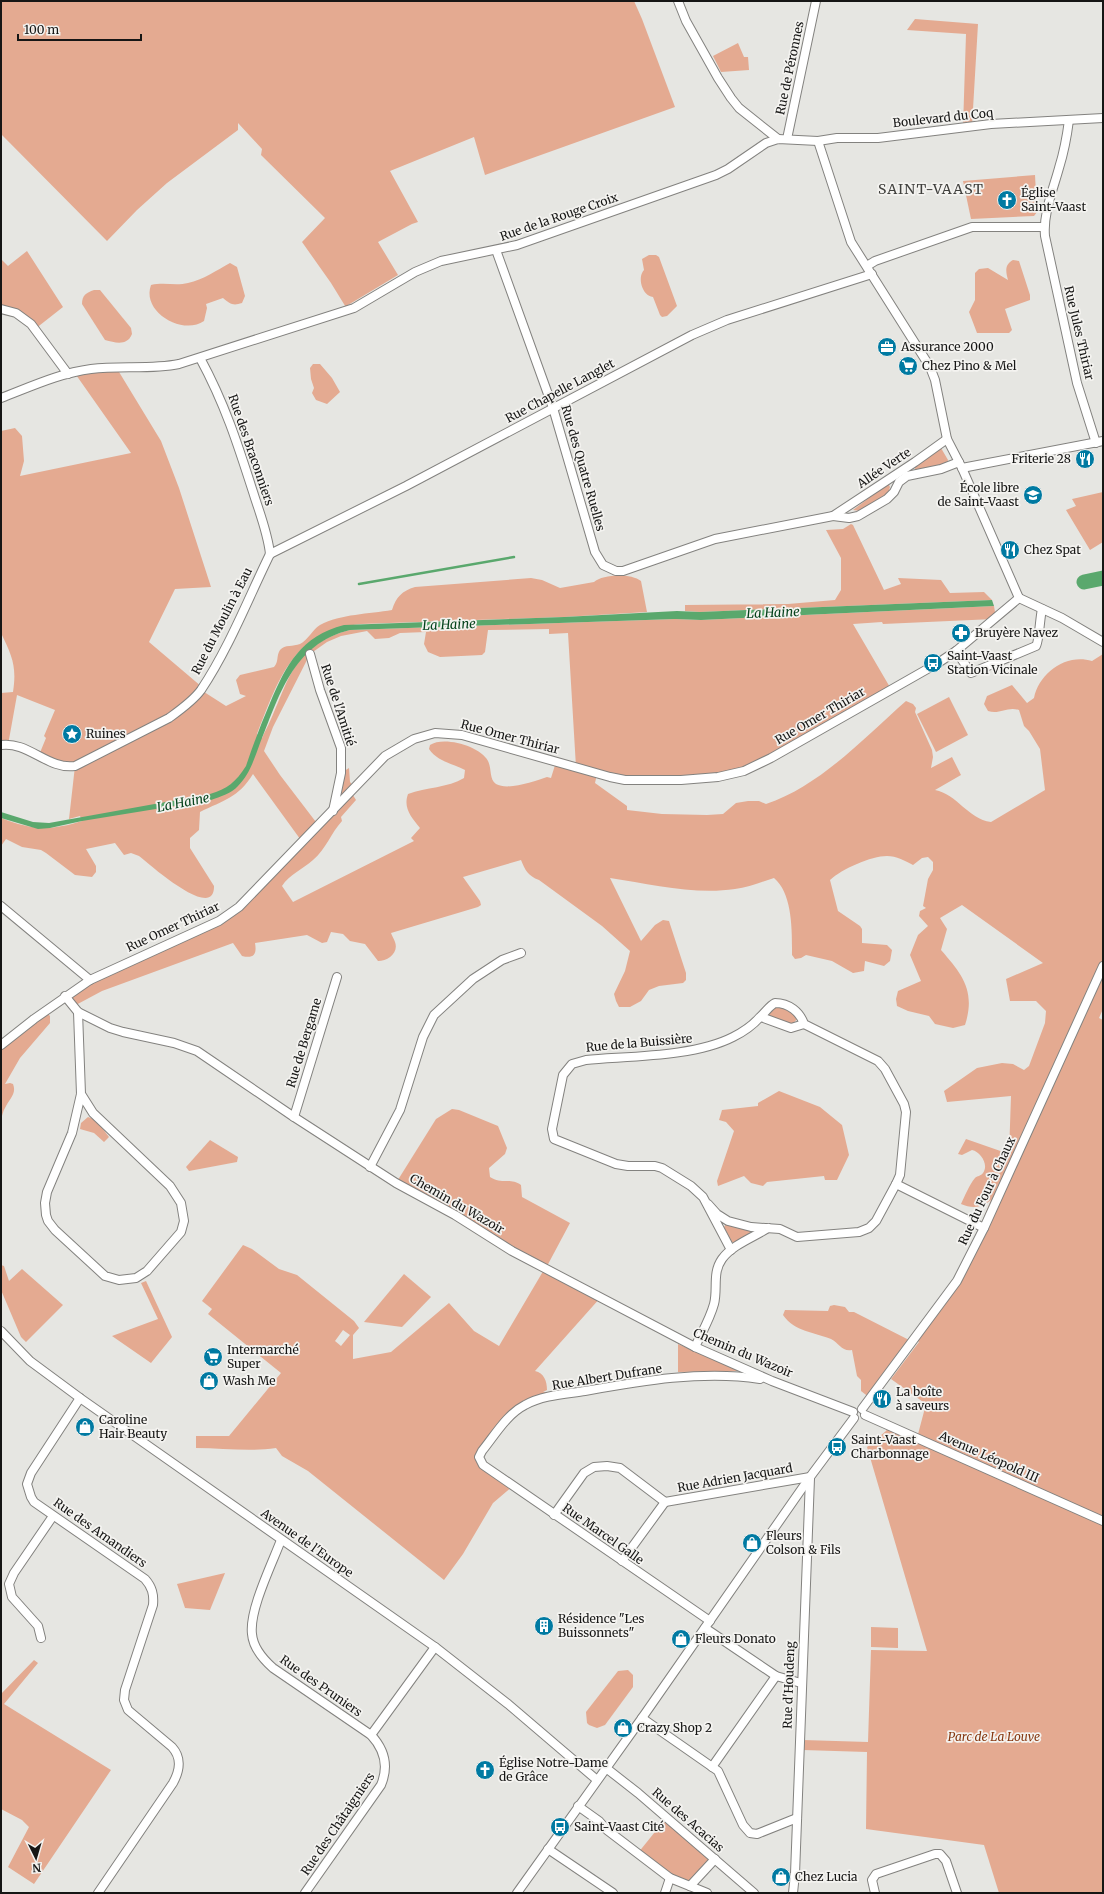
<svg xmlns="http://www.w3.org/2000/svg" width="1104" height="1894" font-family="Merriweather,serif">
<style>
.green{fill:#e4aa91;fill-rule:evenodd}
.water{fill:#5aa86d}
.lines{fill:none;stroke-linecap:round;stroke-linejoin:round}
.stream{stroke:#5aa86d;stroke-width:2.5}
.river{stroke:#5aa86d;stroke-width:15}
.minor-casing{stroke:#83827f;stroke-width:10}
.minor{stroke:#fff;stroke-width:8}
.labels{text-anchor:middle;stroke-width:3.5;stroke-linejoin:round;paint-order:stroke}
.street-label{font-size:12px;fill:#161615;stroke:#f4f3f0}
.poi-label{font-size:12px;fill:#161615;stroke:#f4f3f0;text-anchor:start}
.park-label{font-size:12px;font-style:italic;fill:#85370f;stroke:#f4f3f0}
.water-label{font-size:13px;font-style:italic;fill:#05431c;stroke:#f4f3f0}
.quarter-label{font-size:14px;letter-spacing:1px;fill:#40403d;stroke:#f4f3f0}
</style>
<rect width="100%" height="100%" fill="#e6e6e2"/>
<g class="green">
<path d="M1,1h633l8,18 33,88 -190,68 -11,-38 -84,34 28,51 -6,2 -34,18 20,33 -50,30 -1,4 -16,-26 -29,-41 23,-24 -64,-63 1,-6 -24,-26v7l-71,53 -30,27 -30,31 -106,-107z"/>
<path d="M915,19l63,5 -6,102 -9,1 3,-93 -59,-4z"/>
<path d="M738,43l6,14h4l1,13 -28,2 -8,-16z"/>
<path d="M1035,175l2,37 -3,4 -63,3 -8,-38z"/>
<path d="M27,251l36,56 -28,22 -34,-20v-50l7,7z"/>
<path d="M649,255h7l3,2 18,49 -10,10 -5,1 -2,-2 -7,-18c-11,-1 -16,-20 -9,-27l-2,-11z"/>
<path d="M1013,260l6,1 11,34v5l-25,9 7,21 -3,3h-32l-8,-21 6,-12v-27l4,-4 9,-1 20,12c-2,-8 -4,-15 5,-20z"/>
<path d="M230,263l7,4 8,29 -3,7c-9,3 -12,1 -19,-5l-17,6 1,4 -3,13c-21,15 -63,-9 -53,-36 13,-3 25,1 37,-2 15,-3 29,-13 42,-20z"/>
<path d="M94,290h6l31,38 1,6c-5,12 -16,9 -27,6l-23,-36c0,-9 4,-11 12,-14z"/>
<path d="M313,364h7l12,14 8,14 -13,12 -11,-4 -4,-7 2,-5 -3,-9 -1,-11z"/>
<path d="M116,367l45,74 18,47 32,99 -36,2 -26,53 53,45 -1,3 25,16 20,-10 -6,-2 -4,-14 4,-5 34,-8c5,-5 2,-11 6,-17 5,-6 13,-3 20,-6 8,-4 12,-14 20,-19 21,-11 49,-11 72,-15 4,-13 10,-19 23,-23l116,-9 11,2 18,8 34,-6c9,-8 37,-9 47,-1l6,31 -83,5 -203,7c-68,7 -82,54 -104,110l5,4c26,-48 25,-92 88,-108l325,-11 26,1 293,-14 2,12 -2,1 -111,5 -1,-2 -29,2 38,65 -147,82 -91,10 -56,-7 -2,9 32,23v4l35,4 45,1 16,-1 13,-11 12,-2h11l7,3c54,-18 98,-66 140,-103l7,3 3,4 -1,4 17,38 1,7 -2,11 21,-11 9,18 -26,15c22,4 33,29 56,32l54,-32 -5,-41 -11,-18 -5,-5 -5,-16c-12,-4 -19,5 -31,1l-4,-7 3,-8 25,-11 15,18 7,-5c5,-25 32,-45 58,-37l11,-7v355l-4,9 4,2v873h-104l-15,-48 -118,-16 1,-77 -64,-2v-10l65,2 3,-92 56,1 -60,-204 19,-16 3,-5 28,12 9,-34 -35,-25 28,-37 -4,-3 42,-58 34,-81c-9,8 -19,9 -30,4 4,-8 8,-19 14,-26 2,-2 6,-2 8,-5 6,-8 -2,-21 -11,-23l-10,5 -4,-1 8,-15 43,15 2,-58 -64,6 -3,-11 33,-23 25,-5 11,1 11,6 5,-4 16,-43 1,-12 -10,-10h-26l-4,-22 37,-16 -81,-58 -22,13 7,11 -6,21c21,24 35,41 24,75l-12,3 -18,-4 -6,-8 -21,-5 -11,-5 -1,-7 2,-8 23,-10 -11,-26 8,-20 10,-9 -9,-10 1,-5 6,-3 -3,-2 5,-27 5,-9v-8l-5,-5 -6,1 -9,7c-7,-4 -17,-9 -26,-9 -16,0 -45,13 -57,24l8,31 22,15 2,3v14l25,2 5,5 -2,11 -6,5 -19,-5 -1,10 -11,2 -21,-12 -26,-6 -5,3 -6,1 -3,-4c0,-23 1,-61 -18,-77 -13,4 -26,10 -39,11 -41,6 -84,-5 -125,-11l31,63 14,-16 8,-5 6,1 17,52v7l-3,3 -24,3 -10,4 -8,11 -11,6h-11l-3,-6 -2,-7 11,-23 5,-20 -28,-25 -63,-46c-11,-4 -14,-10 -18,-20l-58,17 17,24 1,4 -3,2 -87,26c1,3 3,6 4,9 4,11 -7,19 -17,19l-13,-17 -15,-3 -7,-7 -12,-2 -4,10 -5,1 -15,-8 -52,8c2,11 -1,16 -13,13l-9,-13 -131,48 -28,15 -9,-10 27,-12 48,-28 79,-35 84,-78 -50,-69c-15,24 -29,26 -53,38l-1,18 -9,8v10l24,38c1,37 -66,-23 -75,-30l-8,-3 -7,2 -9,-12 -29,6 10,17v6l-4,5 -17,-2 -29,-22 -5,-3 -19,-3 -16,-8 -5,7v-28c30,12 50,13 81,3l-2,-5 -11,3 6,-53 -36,-11 7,-17 -2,-2 11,-26 -38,-15 -9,50h-7v-52l12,-1c4,-26 -1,-36 -12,-59v-202l14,-3 7,8 2,25 -4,15 111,-23 -57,-81zM549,629v5l19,-1 8,134 -20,-5 -5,16 -4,-1c-12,4 -39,14 -51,7 -7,-5 -4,-15 -8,-23 -8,-15 -44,-25 -58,-16l-1,4c9,13 23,14 36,21l-1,8c-16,10 -38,9 -56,16 -5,14 3,23 12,34l-9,10 3,3 -121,61 -11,-16c7,-11 21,-17 31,-26 13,-11 18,-27 29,-39l-1,-4 15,-17 -5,-8 4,-4 -5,-6 -1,-14 -8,5 -9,38 -13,15 -39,-51 -16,-24 9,-24 37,-73 17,-12 14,-6 26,-5 8,8 14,-1 11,-5 26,-1 -2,12 4,8 12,5 42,-2 3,-3 3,-22z"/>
<path d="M941,448l7,12 -1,3 -7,4 -22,4 -3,-2v-3l22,-17z"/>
<path d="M886,485h3l1,2 -2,7 -28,17 -7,-1z"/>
<path d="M1103,492v50l-13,8 -24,-40 10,-4 -4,-7z"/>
<path d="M851,524l2,1 31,65 17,-6 -3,-6 43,2 9,13 34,-1 8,8 -292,12 -15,-1v-6l103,-1 47,-4 6,-10v-32l-15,-28 17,-1z"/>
<path d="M949,697l19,38 -32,17 -19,-38z"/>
<path d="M777,1005l17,7 3,7 -5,6 -22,-8 -1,-4z"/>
<path d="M48,1014l2,2v7l-30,35 -15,26 5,-1 3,1c4,10 -4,15 -8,24 -2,3 -3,8 -4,12v-75z"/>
<path d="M779,1091l41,16 22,18 7,30 -12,25h-12l-1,-4 -57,6 -4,4 -12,-3 -7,-7 -26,10 -1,-5 17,-50 -8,-9 -7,-2 3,-10 36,-4v-3z"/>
<path d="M452,1109l7,1 39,16 9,22 -2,6 -16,14 1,9c12,8 20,0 31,8l1,12 48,26 -24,45 55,29 -66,74c9,2 12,10 12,19l-4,2h4v6l-30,12 -38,47 34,29 -20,17 -30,51 -19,26 -136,-109 -26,-15 -6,-8c-26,4 -53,0 -80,0v-12h33l52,-63 -73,-59 4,-5 -10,-8 41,-56 9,4 27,20 18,6 57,46 5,7 -6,7v24l38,-7 58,-49 25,28 25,15 46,-78 -149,-85 40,-64zM343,1330l7,5 -9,11 -6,-5z"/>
<path d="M88,1117l8,3 13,17 -5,5 -10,-9 -14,-4 1,-6z"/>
<path d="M210,1140l28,17 -1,5 -48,9 -3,-4z"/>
<path d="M726,1224l24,6v4l-14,8h-4l-8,-15z"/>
<path d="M1,1265l3,1 5,15 13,-12 41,36 -37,37 -5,-5 -20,-47z"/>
<path d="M404,1274l27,23 -29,30 -38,-5z"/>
<path d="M146,1281l26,56 -21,26 -39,-27 46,-17 -17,-36z"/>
<path d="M834,1305l11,2 4,5h5l59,30 -43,56 -9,-7v-11l-4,-4 -5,-26c-10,2 -13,-7 -21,-11 -17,-7 -36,-7 -48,-24l2,-5 43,1 2,-5z"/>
<path d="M678,1344l59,26 1,1 -60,1z"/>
<path d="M225,1573l-15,37 -25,-2 -8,-24z"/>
<path d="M871,1627l27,1v20l-27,-1z"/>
<path d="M34,1660l4,3 -34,41 107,66 -77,114 -26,-17 21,-40 -7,-7 -21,-11v-115z"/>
<path d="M628,1670l5,5v12l-28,38 -8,3 -8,-3 -2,-2 -1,-11 32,-41z"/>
<path d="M667,1817l48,42 -25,27 -52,-33z"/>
</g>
<path class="water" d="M992,600l2,6 -293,14 -26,-1 -325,11c-58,14 -71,67 -91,116 -5,14 -10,29 -21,40 -6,7 -18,11 -27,14l-129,21 -32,7 -12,1 -37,-11v-6l32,10 16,1 161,-29c17,-5 26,-12 36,-28 7,-21 15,-42 24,-63 16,-38 31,-67 74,-78l220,-8 113,-6 23,1z"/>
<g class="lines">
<path class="stream" d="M359,584l155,-27"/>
<path class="river" d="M1084,582l19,-4"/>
<defs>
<g id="minor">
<path d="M678,1l8,20 32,57 13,20 8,10 39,31"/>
<path d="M1069,120c-2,16 -5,32 -10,48 -6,22 -16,45 -14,68l32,147 19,60"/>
<path d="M787,139l29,-138"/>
<path d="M818,141l33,101 79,125 5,13 12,59 15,29 57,130"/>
<path d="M496,250l57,158 42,144 8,13 13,6h7l92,-32 118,-23 82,-54 32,-23"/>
<path d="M867,266l8,-5 97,-34h72"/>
<path d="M1,309l15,4 15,11 37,50"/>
<path d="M200,358c25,46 38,87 54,137 6,19 14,39 16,59"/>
<path d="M1,398c29,-11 59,-25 90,-29 29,-4 59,1 88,-5l175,-56 61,-36 26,-11 76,-16 199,-70 12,-6 38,-26 12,-4 40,2 19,-3h41l113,-14 112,-6"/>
<path d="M962,468l141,-27"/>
<path d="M833,516l16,2 9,-2 29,-17 7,-7 5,-10 8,-6 34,-7 18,-7"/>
<path d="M270,554l136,-68 286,-151 35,-15 145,-46"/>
<path d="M1019,598l43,20 41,24"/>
<path d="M956,651l15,22 65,-27c3,-4 4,-29 6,-37"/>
<path d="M310,654l10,36 21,58v25l-8,38"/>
<path d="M1,745c27,-4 47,25 74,21l94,-48c11,-8 24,-17 32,-28 28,-42 47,-91 69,-136"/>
<path d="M1,906l89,74"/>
<path d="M65,996l13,16 32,16 13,4 51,11 23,8 97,66 102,66 59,32 57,36 183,96 77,34 81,31"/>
<path d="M78,1012l3,82 -9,39 -25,59 -2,11 1,12 2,6 7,9 50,46 14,4 17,-2 11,-7 34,-39 3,-11 -3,-18 -11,-17 -77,-73 -12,-19"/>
<path d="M761,1017l30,11 13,-4"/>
<path d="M1,1045l33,-26 56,-39 129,-59 20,-14 146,-151 29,-17 21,-6 27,2 148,42 15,3h56l37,-3 26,-6 27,-13 167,-95 18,-12 63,-53"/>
<path d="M294,1117l43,-140"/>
<path d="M370,1167l30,-57 23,-73 11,-22 39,-36 29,-19 19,-7"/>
<path d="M896,1184l88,44"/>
<path d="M708,1204l9,10 11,7 23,6 29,2 17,8 62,-5 10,-4 7,-7 20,-37 4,-9 6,-63 -2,-8 -19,-35 -7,-8 -74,-37c-4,-12 -15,-21 -29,-21 -6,3 -9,9 -15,14 -7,8 -17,15 -27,20 -39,20 -103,19 -147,23l-14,4 -9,11 -11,54 2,10 62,25 12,2h27l7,2 29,18 12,11 28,53"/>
<path d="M1,1331l29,30 50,37 355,249 73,57 89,76"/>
<path d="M695,1347c6,-13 15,-28 19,-43 4,-15 -2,-31 8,-45 10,-14 32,-22 46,-31"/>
<path d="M80,1398l-49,75 -4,11 4,13 3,5 111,77c7,8 9,15 8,26l-28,85 -1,10 4,10 44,37c10,11 8,23 1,36l-75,110"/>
<path d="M862,1409l95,-128 27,-53 119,-262"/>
<path d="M865,1415l238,106"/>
<path d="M665,1502l145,-25"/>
<path d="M554,1515l30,-42 10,-6 13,-1 13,2 45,34"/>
<path d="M281,1540c-9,24 -32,70 -29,94 1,13 12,26 21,34l98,67c13,14 18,31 10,50l-76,108"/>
<path d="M622,1561l43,-59"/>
<path d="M710,1621l-227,-156 -4,-8 3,-6c13,-16 25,-37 43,-46 18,-10 41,-11 60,-14 56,-10 118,-21 175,-12"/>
<path d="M705,1628l71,48 25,7"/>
<path d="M41,1638l-3,-12 -26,-29 -3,-13 5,-11 39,-57"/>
<path d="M642,1718l76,53 25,54 7,8 7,1 40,-16"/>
<path d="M371,1735l64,-88"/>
<path d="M712,1767l64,-91"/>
<path d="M606,1768l32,25 116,100"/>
<path d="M578,1806l21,15 8,9 63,48 37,15"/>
<path d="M548,1849l65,44"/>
<path d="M690,1886l25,-27"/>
<path d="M517,1893l125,-175 168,-241 44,-59"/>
<path d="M665,1893l5,-15"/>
<path d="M793,1893l2,-19 15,-396"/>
<path d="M875,1893l-3,-13 4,-6 59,-20h5l6,7 11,32"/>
</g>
</defs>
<use href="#minor" class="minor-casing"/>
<use href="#minor" class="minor"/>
</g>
<defs>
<symbol id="church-disc" viewBox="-11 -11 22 22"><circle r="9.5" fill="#007aa2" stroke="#f4f3f0"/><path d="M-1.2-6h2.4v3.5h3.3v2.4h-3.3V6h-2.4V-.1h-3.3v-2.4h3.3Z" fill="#fff"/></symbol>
<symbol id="office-disc" viewBox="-11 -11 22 22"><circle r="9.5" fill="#007aa2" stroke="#f4f3f0"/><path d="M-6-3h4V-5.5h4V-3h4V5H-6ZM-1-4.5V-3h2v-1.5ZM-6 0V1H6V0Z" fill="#fff"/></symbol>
<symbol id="supermarket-disc" viewBox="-11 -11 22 22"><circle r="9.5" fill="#007aa2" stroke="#f4f3f0"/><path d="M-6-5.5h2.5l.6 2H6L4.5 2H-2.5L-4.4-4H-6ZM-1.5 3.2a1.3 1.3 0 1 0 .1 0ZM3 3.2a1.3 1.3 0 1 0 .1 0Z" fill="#fff"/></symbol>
<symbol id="restaurant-disc" viewBox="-11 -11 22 22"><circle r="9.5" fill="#007aa2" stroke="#f4f3f0"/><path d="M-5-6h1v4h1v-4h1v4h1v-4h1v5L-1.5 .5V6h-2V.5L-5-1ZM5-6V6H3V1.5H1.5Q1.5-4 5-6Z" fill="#fff"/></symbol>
<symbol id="school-disc" viewBox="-11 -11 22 22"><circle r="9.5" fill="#007aa2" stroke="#f4f3f0"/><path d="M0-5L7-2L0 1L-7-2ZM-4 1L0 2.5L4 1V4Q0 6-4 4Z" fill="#fff"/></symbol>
<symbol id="pharmacy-disc" viewBox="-11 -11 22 22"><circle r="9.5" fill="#007aa2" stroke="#f4f3f0"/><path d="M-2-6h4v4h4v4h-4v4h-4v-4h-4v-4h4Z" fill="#fff"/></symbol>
<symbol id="bus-disc" viewBox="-11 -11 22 22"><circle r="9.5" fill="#007aa2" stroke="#f4f3f0"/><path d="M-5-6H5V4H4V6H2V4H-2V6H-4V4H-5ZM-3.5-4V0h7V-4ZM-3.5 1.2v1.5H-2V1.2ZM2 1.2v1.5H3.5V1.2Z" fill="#fff"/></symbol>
<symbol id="sight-disc" viewBox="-11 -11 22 22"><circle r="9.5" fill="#007aa2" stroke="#f4f3f0"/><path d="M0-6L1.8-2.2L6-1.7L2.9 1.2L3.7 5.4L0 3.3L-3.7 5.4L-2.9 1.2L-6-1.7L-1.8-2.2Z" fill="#fff"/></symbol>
<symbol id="shop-disc" viewBox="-11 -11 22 22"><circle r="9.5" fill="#007aa2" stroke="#f4f3f0"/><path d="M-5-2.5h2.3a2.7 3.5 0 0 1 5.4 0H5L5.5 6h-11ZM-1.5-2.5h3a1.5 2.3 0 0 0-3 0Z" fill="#fff"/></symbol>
<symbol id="building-disc" viewBox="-11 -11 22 22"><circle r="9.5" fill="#007aa2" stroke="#f4f3f0"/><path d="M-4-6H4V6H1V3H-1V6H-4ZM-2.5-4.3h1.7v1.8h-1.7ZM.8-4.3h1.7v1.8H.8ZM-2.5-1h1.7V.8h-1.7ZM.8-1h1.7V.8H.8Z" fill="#fff"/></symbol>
</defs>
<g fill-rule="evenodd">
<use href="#church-disc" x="996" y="189" width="22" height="22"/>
<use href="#office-disc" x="876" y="336" width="22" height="22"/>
<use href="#supermarket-disc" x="897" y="355" width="22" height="22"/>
<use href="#restaurant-disc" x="1074" y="448" width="22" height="22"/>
<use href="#school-disc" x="1022" y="484" width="22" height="22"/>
<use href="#restaurant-disc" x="999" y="539" width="22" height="22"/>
<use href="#pharmacy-disc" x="950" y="622" width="22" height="22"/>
<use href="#bus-disc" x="922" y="652" width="22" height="22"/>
<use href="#sight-disc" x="61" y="723" width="22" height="22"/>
<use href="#supermarket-disc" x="202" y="1346" width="22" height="22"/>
<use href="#shop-disc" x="198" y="1370" width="22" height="22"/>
<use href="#restaurant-disc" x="871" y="1388" width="22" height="22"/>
<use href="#shop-disc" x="74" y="1416" width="22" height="22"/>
<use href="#bus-disc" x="826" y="1436" width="22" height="22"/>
<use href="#shop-disc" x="741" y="1532" width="22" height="22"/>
<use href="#building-disc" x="533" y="1615" width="22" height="22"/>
<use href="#shop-disc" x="670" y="1628" width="22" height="22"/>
<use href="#shop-disc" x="612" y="1717" width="22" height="22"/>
<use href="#church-disc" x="474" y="1759" width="22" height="22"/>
<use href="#bus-disc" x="549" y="1816" width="22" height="22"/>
<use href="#shop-disc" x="770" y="1866" width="22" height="22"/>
</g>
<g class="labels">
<g class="street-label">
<text transform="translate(790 68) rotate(-78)" y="4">Rue de Péronnes</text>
<text transform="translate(943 118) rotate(-6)" y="4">Boulevard du Coq</text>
<text transform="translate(559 217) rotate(-19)" y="4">Rue de la Rouge Croix</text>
<text transform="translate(1079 333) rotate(77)" y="4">Rue Jules Thiriar</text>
<text transform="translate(560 391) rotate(-28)" y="4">Rue Chapelle Langlet</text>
<text transform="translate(251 450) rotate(71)" y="4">Rue des Braconniers</text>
<text transform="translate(583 468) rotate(74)" y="4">Rue des Quatre Ruelles</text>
<text transform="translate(884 468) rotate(-34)" y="4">Allée Verte</text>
<text transform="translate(222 621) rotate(-63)" y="4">Rue du Moulin à Eau</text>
<text transform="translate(338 705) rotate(72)" y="4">Rue de l'Amitié</text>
<text transform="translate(820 716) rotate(-30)" y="4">Rue Omer Thiriar</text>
<text transform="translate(510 737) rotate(15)" y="4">Rue Omer Thiriar</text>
<text transform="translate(173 927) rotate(-25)" y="4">Rue Omer Thiriar</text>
<text transform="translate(304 1043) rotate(-73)" y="4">Rue de Bergame</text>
<text transform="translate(639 1043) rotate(-5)" y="4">Rue de la Buissière</text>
<text transform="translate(987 1191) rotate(-65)" y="4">Rue du Four à Chaux</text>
<text transform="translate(457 1204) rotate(30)" y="4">Chemin du Wazoir</text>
<text transform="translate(743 1353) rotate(23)" y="4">Chemin du Wazoir</text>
<text transform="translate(607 1377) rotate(-9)" y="4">Rue Albert Dufrane</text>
<text transform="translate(989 1457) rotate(24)" y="4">Avenue Léopold III</text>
<text transform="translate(735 1478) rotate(-10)" y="4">Rue Adrien Jacquard</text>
<text transform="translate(100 1533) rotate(35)" y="4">Rue des Amandiers</text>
<text transform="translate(603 1534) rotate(35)" y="4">Rue Marcel Galle</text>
<text transform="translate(307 1543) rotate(35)" y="4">Avenue de l'Europe</text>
<text transform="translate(789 1685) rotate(-88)" y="4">Rue d'Houdeng</text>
<text transform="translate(321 1686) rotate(35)" y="4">Rue des Pruniers</text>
<text transform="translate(688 1820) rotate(41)" y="4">Rue des Acacias</text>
<text transform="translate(338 1824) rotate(-56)" y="4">Rue des Châtaigniers</text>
</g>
<g class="poi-label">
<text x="1021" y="197">Église<tspan x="1021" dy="14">Saint-Vaast</tspan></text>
<text x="901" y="351">Assurance 2000</text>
<text x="922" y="370">Chez Pino &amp; Mel</text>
<text x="1071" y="463" text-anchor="end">Friterie 28</text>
<text x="1019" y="492" text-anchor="end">École libre<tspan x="1019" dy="14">de Saint-Vaast</tspan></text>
<text x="1024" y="554">Chez Spat</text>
<text x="975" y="637">Bruyère Navez</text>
<text x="947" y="660">Saint-Vaast<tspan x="947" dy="14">Station Vicinale</tspan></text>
<text x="86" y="738">Ruines</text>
<text x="227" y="1354">Intermarché<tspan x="227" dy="14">Super</tspan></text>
<text x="223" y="1385">Wash Me</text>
<text x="896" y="1396">La boîte<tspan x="896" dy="14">à saveurs</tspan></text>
<text x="99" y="1424">Caroline<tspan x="99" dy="14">Hair Beauty</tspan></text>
<text x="851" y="1444">Saint-Vaast<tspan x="851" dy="14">Charbonnage</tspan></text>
<text x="766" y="1540">Fleurs<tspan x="766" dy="14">Colson &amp; Fils</tspan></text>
<text x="558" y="1623">Résidence "Les<tspan x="558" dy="14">Buissonnets"</tspan></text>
<text x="695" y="1643">Fleurs Donato</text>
<text x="637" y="1732">Crazy Shop 2</text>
<text x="499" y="1767">Église Notre-Dame<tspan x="499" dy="14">de Grâce</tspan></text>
<text x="574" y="1831">Saint-Vaast Cité</text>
<text x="795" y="1881">Chez Lucia</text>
</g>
<g class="park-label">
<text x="994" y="1741">Parc de La Louve</text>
</g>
<g class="water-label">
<text transform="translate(773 612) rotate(-2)" y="5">La Haine</text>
<text transform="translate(449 624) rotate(-2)" y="5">La Haine</text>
<text transform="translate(183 802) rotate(-11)" y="5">La Haine</text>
</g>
<g class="quarter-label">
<text x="931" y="194">SAINT-VAAST</text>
</g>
</g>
<rect width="1104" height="1894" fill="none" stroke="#161615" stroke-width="4"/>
<g transform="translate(36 1858) rotate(175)" stroke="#f4f3f0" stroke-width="3" paint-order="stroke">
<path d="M0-3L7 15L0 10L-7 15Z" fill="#161615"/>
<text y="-6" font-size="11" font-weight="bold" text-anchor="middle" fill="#161615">N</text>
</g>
<path d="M18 34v6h123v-6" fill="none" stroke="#161615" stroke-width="2"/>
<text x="24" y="34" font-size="12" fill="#161615" stroke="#f4f3f0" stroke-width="3" paint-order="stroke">100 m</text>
</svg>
